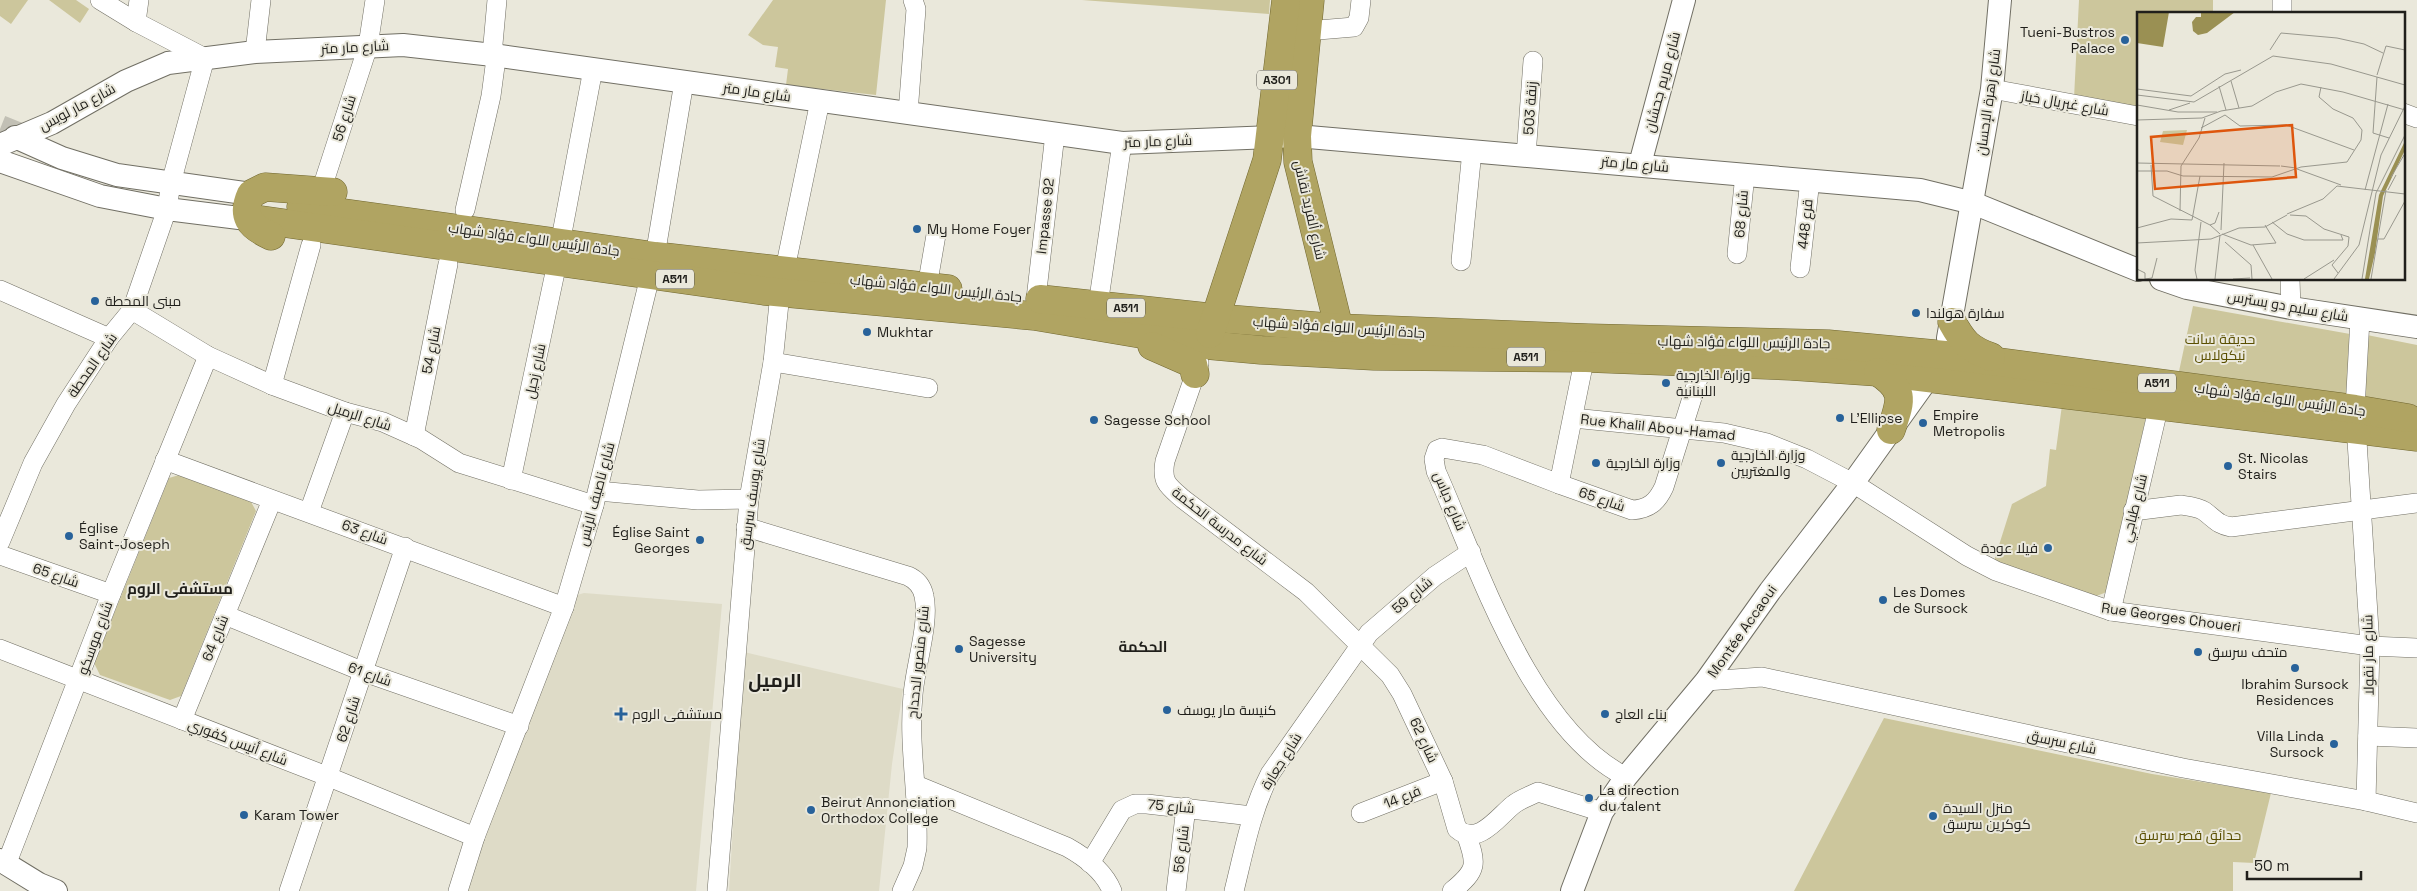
<svg xmlns="http://www.w3.org/2000/svg" width="2417" height="891" font-family="'Space Grotesk',Cairo,sans-serif">
<style>
.built{fill:#dedbc7}
.green{fill:#ccc69c}
.lines{fill:none;stroke-linecap:round;stroke-linejoin:round}
.trunk-tunnel{stroke:#c2c0b5;stroke-width:28;stroke-dasharray:28 14;stroke-linecap:butt}
.minor-casing{stroke:#716f64;stroke-width:20}
.tertiary-casing{stroke:#716f64;stroke-width:24}
.trunk-casing{stroke:#716730;stroke-width:29}
.minor{stroke:#fff;stroke-width:19}
.tertiary{stroke:#fff;stroke-width:22}
.trunk{stroke:#b0a462;stroke-width:28}
.poi-dot{fill:#28629a;stroke:#eae8db;stroke-width:2}
.labels{text-anchor:middle;stroke-width:4;stroke-linejoin:round;paint-order:stroke}
.shield{fill:#eae8db;stroke:#5d5b55;stroke-width:1}
.shield-label{font-size:12px;font-weight:bold;fill:#201f1b}
.poi-label{font-size:14px;fill:#201f1b;stroke:#eae8db;text-anchor:start}
.street-label{font-size:14px;fill:#201f1b;stroke:#eae8db}
.park-label{font-size:14px;fill:#5a4f00;stroke:#eae8db}
.neighbourhood-label{font-size:15px;font-weight:bold;fill:#201f1b;stroke:#eae8db}
.district-label{font-size:19px;font-weight:bold;fill:#201f1b;stroke:#eae8db}
.inset-road{fill:none;stroke:#99988e;stroke-width:1}
.view{fill:#de560d;fill-opacity:0.15;stroke:#de560d;stroke-width:2.5}
.inset-edge{fill:none;stroke:#201f1b;stroke-width:2.5}
</style>
<rect width="100%" height="100%" fill="#eae8db"/>
<g class="built">
<path d="M584,593l138,11 -26,287h-233l114,-296z"/>
<path d="M744,652l159,37 -11,75 -13,127h-150z"/>
</g>
<g class="green">
<path d="M0,0h28l-17,24 -11,-8z"/>
<path d="M49,0h27l13,9 -9,14z"/>
<path d="M773,0h113l-10,95 -90,-10 2,-16 -13,-2 3,-20 -15,-2 -15,-10z"/>
<path d="M1082,0h188l-1,14z"/>
<path d="M2079,0h134v14h-75v96l-64,-12z"/>
<path d="M2193,306l157,28 -3,66 -169,-24z"/>
<path d="M2367,335l50,10v71l-43,-7 -10,-14z"/>
<path d="M2062,405l84,12 -39,175 -16,6 -97,-37 18,-57 34,-18 4,-37 6,1z"/>
<path d="M179,475l71,25 6,11 -75,185 -11,4 -70,-25 -6,-12 75,-185z"/>
<path d="M1884,718l268,56 119,19 -17,70 -21,-1v29h-439z"/>
</g>
<g class="lines">
<path class="trunk-tunnel" d="M0,129l40,16"/>
<defs>
<g id="minor">
<path d="M2282,0v14"/>
<path d="M136,22l3,-22"/>
<path d="M1306,31l48,-4 5,-9 2,-18"/>
<path d="M255,52l6,-52"/>
<path d="M1992,89l146,27"/>
<path d="M908,113l8,-104 -3,-9"/>
<path d="M2403,113l14,5"/>
<path d="M1526,156l7,-95"/>
<path d="M321,191l47,-145 7,-46"/>
<path d="M465,210l26,-114 4,-30 -2,-22 4,-44"/>
<path d="M560,244l33,-175"/>
<path d="M1737,254l8,-80"/>
<path d="M1461,261l11,-110"/>
<path d="M1800,268l10,-88"/>
<path d="M2290,279l1,29"/>
<path d="M927,287l9,-52"/>
<path d="M0,290l109,48"/>
<path d="M1036,299l19,-165"/>
<path d="M1098,305l24,-162"/>
<path d="M132,310l76,46 64,29 73,27 38,10 38,17 38,24 135,42"/>
<path d="M2360,319l-5,90 15,237 -4,155"/>
<path d="M1587,346l-28,138 -76,-29 -41,-7 -5,2 -3,9 2,12c42,94 93,257 190,306"/>
<path d="M773,362l155,26"/>
<path d="M1199,363l-34,98c-4,21 3,25 18,38l123,93 84,83 12,19 41,87 14,48c21,18 42,-13 56,-24 7,-6 17,-9 25,-13l64,20"/>
<path d="M272,385l39,-140"/>
<path d="M1573,418l151,15 43,10 40,16 46,24 114,73 29,15 115,40 259,35 47,2"/>
<path d="M414,436l34,-172"/>
<path d="M165,460l399,147"/>
<path d="M511,480l46,-217"/>
<path d="M1559,484l73,26c17,-1 25,-8 32,-23l39,-124"/>
<path d="M598,491l100,9 51,-1"/>
<path d="M2133,511l48,-6c7,1 17,2 23,6 11,8 14,14 27,16l186,-24"/>
<path d="M309,512l36,-100"/>
<path d="M746,527l162,49c9,4 14,10 16,20 6,26 -9,71 -11,99 -5,50 6,102 4,153l-4,18 -11,25"/>
<path d="M0,542l33,-79 33,-59 43,-66 23,-28 35,-101 4,-26 34,-125 -69,-36 -36,-22"/>
<path d="M0,555l111,39"/>
<path d="M2111,611l48,-206"/>
<path d="M225,615l139,57 155,54"/>
<path d="M0,649l329,128 146,60"/>
<path d="M1706,681l56,-4 421,91 183,33 51,12"/>
<path d="M182,720l90,-220"/>
<path d="M2368,736l49,2"/>
<path d="M916,785l151,62c18,10 37,24 45,44"/>
<path d="M1361,813l82,-32"/>
<path d="M1090,863l32,-53 13,-6h12l105,12"/>
<path d="M6,865l105,-271 97,-238"/>
<path d="M289,891l116,-344"/>
<path d="M458,891l17,-54 89,-230 30,-102 61,-249 29,-174"/>
<path d="M717,891l32,-392 24,-137 7,-69 40,-192"/>
<path d="M1176,891l10,-84"/>
<path d="M1234,891c10,-40 17,-80 36,-117l99,-141 66,-57 36,-24"/>
<path d="M1452,891c26,-21 25,-27 14,-57"/>
</g>
<g id="tertiary">
<path d="M15,137l47,21 55,17 134,19"/>
<path d="M0,145l52,-22 74,-42 42,-18 87,-11 148,-7 90,10 629,88 175,-7 623,54 53,13 165,67"/>
<path d="M0,161l100,35 67,13 80,10"/>
<path d="M1640,164l44,-164"/>
<path d="M2161,279l26,9 104,20 126,19"/>
<path d="M1948,338l44,-249 8,-89"/>
<path d="M0,860l39,24 17,7"/>
<path d="M1572,891l30,-79 24,-35 80,-96 64,-90 83,-108 83,-116"/>
</g>
<g id="trunk">
<path d="M1310,0l-13,136 1,26 41,166"/>
<path d="M301,207l354,49 293,33"/>
<path d="M262,220l502,71 270,25 172,29 55,5 113,6 212,2 205,8 87,6 539,65"/>
<path d="M271,236c-22,-10 -30,-20 -20,-42l14,-7 68,5"/>
<path d="M1040,299l176,19 123,10 249,10 240,6 117,11 410,54 53,9"/>
<path d="M1952,322c11,20 17,27 39,35"/>
<path d="M1210,334l57,-174 19,-160"/>
<path d="M1152,346l41,18 2,10"/>
<path d="M1878,372c28,19 23,28 13,58"/>
</g>
</defs>
<use href="#minor" class="minor-casing"/>
<use href="#tertiary" class="tertiary-casing"/>
<use href="#trunk" class="trunk-casing"/>
<use href="#minor" class="minor"/>
<use href="#tertiary" class="tertiary"/>
<use href="#trunk" class="trunk"/>
</g>
<g class="poi-dot">
<circle cx="2125" cy="40" r="5"/>
<circle cx="917" cy="229" r="5"/>
<circle cx="95" cy="301" r="5"/>
<circle cx="1916" cy="313" r="5"/>
<circle cx="867" cy="332" r="5"/>
<circle cx="1666" cy="383" r="5"/>
<circle cx="1840" cy="418" r="5"/>
<circle cx="1094" cy="420" r="5"/>
<circle cx="1923" cy="423" r="5"/>
<circle cx="1596" cy="463" r="5"/>
<circle cx="1721" cy="463" r="5"/>
<circle cx="2228" cy="466" r="5"/>
<circle cx="69" cy="536" r="5"/>
<circle cx="700" cy="540" r="5"/>
<circle cx="2048" cy="548" r="5"/>
<circle cx="1883" cy="600" r="5"/>
<circle cx="959" cy="649" r="5"/>
<circle cx="2198" cy="652" r="5"/>
<circle cx="2295" cy="668" r="5"/>
<circle cx="1167" cy="710" r="5"/>
<path d="M618.5 706.5h5v5h5v5h-5v5h-5v-5h-5v-5h5z"/>
<circle cx="1605" cy="714" r="5"/>
<circle cx="2334" cy="744" r="5"/>
<circle cx="1589" cy="798" r="5"/>
<circle cx="811" cy="810" r="5"/>
<circle cx="244" cy="815" r="5"/>
<circle cx="1933" cy="816" r="5"/>
</g>
<g class="labels">
<g class="shield">
<rect x="1257" y="70.5" width="40" height="19" rx="4"/>
<rect x="656" y="269.5" width="38" height="19" rx="4"/>
<rect x="1107" y="298.5" width="38" height="19" rx="4"/>
<rect x="1507" y="347.5" width="38" height="19" rx="4"/>
<rect x="2138" y="373.5" width="38" height="19" rx="4"/>
</g>
<g class="shield-label">
<text x="1277" y="84">A301</text>
<text x="675" y="283">A511</text>
<text x="1126" y="312">A511</text>
<text x="1526" y="361">A511</text>
<text x="2157" y="387">A511</text>
</g>
<g class="poi-label">
<text x="2115" y="37" text-anchor="end">Tueni-Bustros<tspan x="2115" dy="16">Palace</tspan></text>
<text x="927" y="234">My Home Foyer</text>
<text x="105" y="306">مبنى المحطة</text>
<text x="1926" y="318">سفارة هولندا</text>
<text x="877" y="337">Mukhtar</text>
<text x="1676" y="380">وزارة الخارجية<tspan x="1676" dy="16">اللبنانية</tspan></text>
<text x="1933" y="420">Empire<tspan x="1933" dy="16">Metropolis</tspan></text>
<text x="1850" y="423">L'Ellipse</text>
<text x="1104" y="425">Sagesse School</text>
<text x="1731" y="460">وزارة الخارجية<tspan x="1731" dy="16">والمغتربين</tspan></text>
<text x="2238" y="463">St. Nicolas<tspan x="2238" dy="16">Stairs</tspan></text>
<text x="1606" y="468">وزارة الخارجية</text>
<text x="79" y="533">Église<tspan x="79" dy="16">Saint-Joseph</tspan></text>
<text x="690" y="537" text-anchor="end">Église Saint<tspan x="690" dy="16">Georges</tspan></text>
<text x="2038" y="553" text-anchor="end">فيلا عودة</text>
<text x="1893" y="597">Les Domes<tspan x="1893" dy="16">de Sursock</tspan></text>
<text x="969" y="646">Sagesse<tspan x="969" dy="16">University</tspan></text>
<text x="2208" y="657">متحف سرسق</text>
<text x="2295" y="689" text-anchor="middle">Ibrahim Sursock<tspan x="2295" dy="16">Residences</tspan></text>
<text x="1177" y="715">كنيسة مار يوسف</text>
<text x="632" y="719">مستشفى الروم</text>
<text x="1615" y="719">بناء العاج</text>
<text x="2324" y="741" text-anchor="end">Villa Linda<tspan x="2324" dy="16">Sursock</tspan></text>
<text x="1599" y="795">La direction<tspan x="1599" dy="16">du talent</tspan></text>
<text x="821" y="807">Beirut Annonciation<tspan x="821" dy="16">Orthodox College</tspan></text>
<text x="1943" y="813">منزل السيدة<tspan x="1943" dy="16">كوكرين سرسق</tspan></text>
<text x="254" y="820">Karam Tower</text>
</g>
<g class="street-label">
<text transform="translate(355 47) rotate(-3)" y="5">شارع مار متر</text>
<text transform="translate(1662 82) rotate(-75)" y="5">شارع مريم جحشان</text>
<text transform="translate(757 92) rotate(8)" y="5">شارع مار متر</text>
<text transform="translate(1988 102) rotate(-82)" y="5">شارع زهرة الإحسان</text>
<text transform="translate(2065 103) rotate(10)" y="5">شارع غبريال خباز</text>
<text transform="translate(77 107) rotate(-28)" y="5">شارع مار لويس</text>
<text transform="translate(1530 108) rotate(-86)" y="5">زنقة 503</text>
<text transform="translate(344 118) rotate(-72)" y="5">شارع 56</text>
<text transform="translate(1158 141) rotate(-2)" y="5">شارع مار متر</text>
<text transform="translate(1635 164) rotate(5)" y="5">شارع مار متر</text>
<text transform="translate(1310 210) rotate(77)" y="5">شارع ألفريد نقاش</text>
<text transform="translate(1741 214) rotate(-85)" y="5">شارع 68</text>
<text transform="translate(1045 216) rotate(-84)" y="5">Impasse 92</text>
<text transform="translate(1805 224) rotate(-84)" y="5">قرع 448</text>
<text transform="translate(534 239) rotate(8)" y="5">جادة الرئيس اللواء فؤاد شهاب</text>
<text transform="translate(936 288) rotate(6)" y="5">جادة الرئيس اللواء فؤاد شهاب</text>
<text transform="translate(2288 306) rotate(10)" y="5">شارع سليم دو بسترس</text>
<text transform="translate(1339 327) rotate(4)" y="5">جادة الرئيس اللواء فؤاد شهاب</text>
<text transform="translate(1744 342) rotate(1)" y="5">جادة الرئيس اللواء فؤاد شهاب</text>
<text transform="translate(431 350) rotate(-79)" y="5">شارع 54</text>
<text transform="translate(92 365) rotate(-55)" y="5">شارع المحطة</text>
<text transform="translate(535 371) rotate(-78)" y="5">شارع زحيل</text>
<text transform="translate(2280 399) rotate(8)" y="5">جادة الرئيس اللواء فؤاد شهاب</text>
<text transform="translate(360 416) rotate(18)" y="5">شارع الرميل</text>
<text transform="translate(1658 427) rotate(6)" y="5">Rue Khalil Abou-Hamad</text>
<text transform="translate(596 494) rotate(-75)" y="5">شارع ناصيف الريّس</text>
<text transform="translate(752 494) rotate(-82)" y="5">شارع يوسف سرسق</text>
<text transform="translate(1602 499) rotate(19)" y="5">شارع 65</text>
<text transform="translate(1450 501) rotate(67)" y="5">شارع دباس</text>
<text transform="translate(2134 508) rotate(-76)" y="5">شارع طباجي</text>
<text transform="translate(1220 526) rotate(38)" y="5">شارع مدرسة الحكمة</text>
<text transform="translate(365 532) rotate(20)" y="5">شارع 63</text>
<text transform="translate(56 575) rotate(19)" y="5">شارع 65</text>
<text transform="translate(1412 595) rotate(-40)" y="5">شارع 59</text>
<text transform="translate(2171 617) rotate(8)" y="5">Rue Georges Choueri</text>
<text transform="translate(1742 631) rotate(-55)" y="5">Montée Accaoui</text>
<text transform="translate(95 638) rotate(-70)" y="5">شارع موسكو</text>
<text transform="translate(215 638) rotate(-68)" y="5">شارع 64</text>
<text transform="translate(2368 655) rotate(-91)" y="5">شارع مار نقولا</text>
<text transform="translate(918 662) rotate(-84)" y="5">شارع منصور الدحداح</text>
<text transform="translate(370 674) rotate(20)" y="5">شارع 61</text>
<text transform="translate(348 719) rotate(-72)" y="5">شارع 62</text>
<text transform="translate(1424 740) rotate(65)" y="5">شارع 62</text>
<text transform="translate(238 742) rotate(21)" y="5">شارع أنيس كفوري</text>
<text transform="translate(2062 742) rotate(12)" y="5">شارع سرسق</text>
<text transform="translate(1281 761) rotate(-58)" y="5">شارع جعارة</text>
<text transform="translate(1402 797) rotate(-22)" y="5">فرع 14</text>
<text transform="translate(1171 806) rotate(5)" y="5">شارع 75</text>
<text transform="translate(1181 849) rotate(-83)" y="5">شارع 56</text>
</g>
<g class="park-label">
<text x="2220" y="344">حديقة سانت<tspan x="2220" dy="16">نيكولاس</tspan></text>
<text x="2188" y="840">حدائق قصر سرسق</text>
</g>
<g class="neighbourhood-label">
<text x="180" y="594">مستشفى الروم</text>
<text x="1143" y="652">الحكمة</text>
</g>
<g class="district-label">
<text x="775" y="687">الرميل</text>
</g>
</g>
<g transform="translate(2137 12)">
<rect width="268" height="268" fill="#eae8db"/>
<path d="M50,118l-4,15 -23,-3 3,-11z" fill="#ccc69c"/>
<path d="M0,0h32l-6,35 -26,-4zM64,0h34l-28,21 -9,2 -5,-4 -1,-9 4,-5h5zM267,131v9l-21,44 -8,57 -6,26h-4l14,-84z" fill="#9a9053"/>
<path class="inset-road" d="M133,38l11,-17 56,5 27,6 19,9M240,63l9,-29 19,4M240,65l-4,56 16,5M94,69l8,27M82,74l7,24M0,77l54,7 34,-22 16,-4M0,83l57,7 79,-46 58,8 74,21M0,93l41,7h39M32,98l21,-7M0,108l65,-2 19,-7 31,-5 24,-14 25,-8 42,8 62,18M64,116l24,-13 15,11 46,-1 68,25M0,151l143,3M14,153l2,31 57,29 10,9M144,154l15,2M160,157l44,16M0,159h30l16,5 89,1 29,-10 46,-5 14,-22 1,-10 -9,-12 -20,-9 -14,-12 2,-10M254,165l13,-22M228,178l23,-86M251,178l8,-15M43,199l1,-45 18,-28 6,-20M150,202l36,-15 14,-13 68,8M153,203l16,1 18,13 25,8 -1,9 -16,19 6,8M135,210l15,12 17,6h39l-2,-5M73,213l5,-2 4,-11M0,216l34,-9 21,1 8,-44M84,218l3,-67M85,222l29,11 25,-2 -11,-18M241,227h6l21,-38M88,230l26,23 1,14M0,231l74,-4 28,-11 26,-1 22,-12M116,233l19,34M0,257l8,4v6l7,-1M15,266l5,-20M60,267l-2,-9 6,-48M78,267l5,-44M96,267l17,-1M167,267l30,-19M197,267l25,-34 22,-90 24,-49M225,267l14,-86 29,-58M234,267l15,-89"/>
<path class="view" d="M155,113l4,52 -141,12 -4,-52z"/>
<rect width="268" height="268" class="inset-edge"/>
</g>
<path d="M2247 871v8h114v-8" fill="none" stroke="#201f1b" stroke-width="2.5"/>
<text x="2254" y="871" font-size="15" fill="#201f1b" stroke="#eae8db" stroke-width="4" paint-order="stroke">50 m</text>
</svg>
